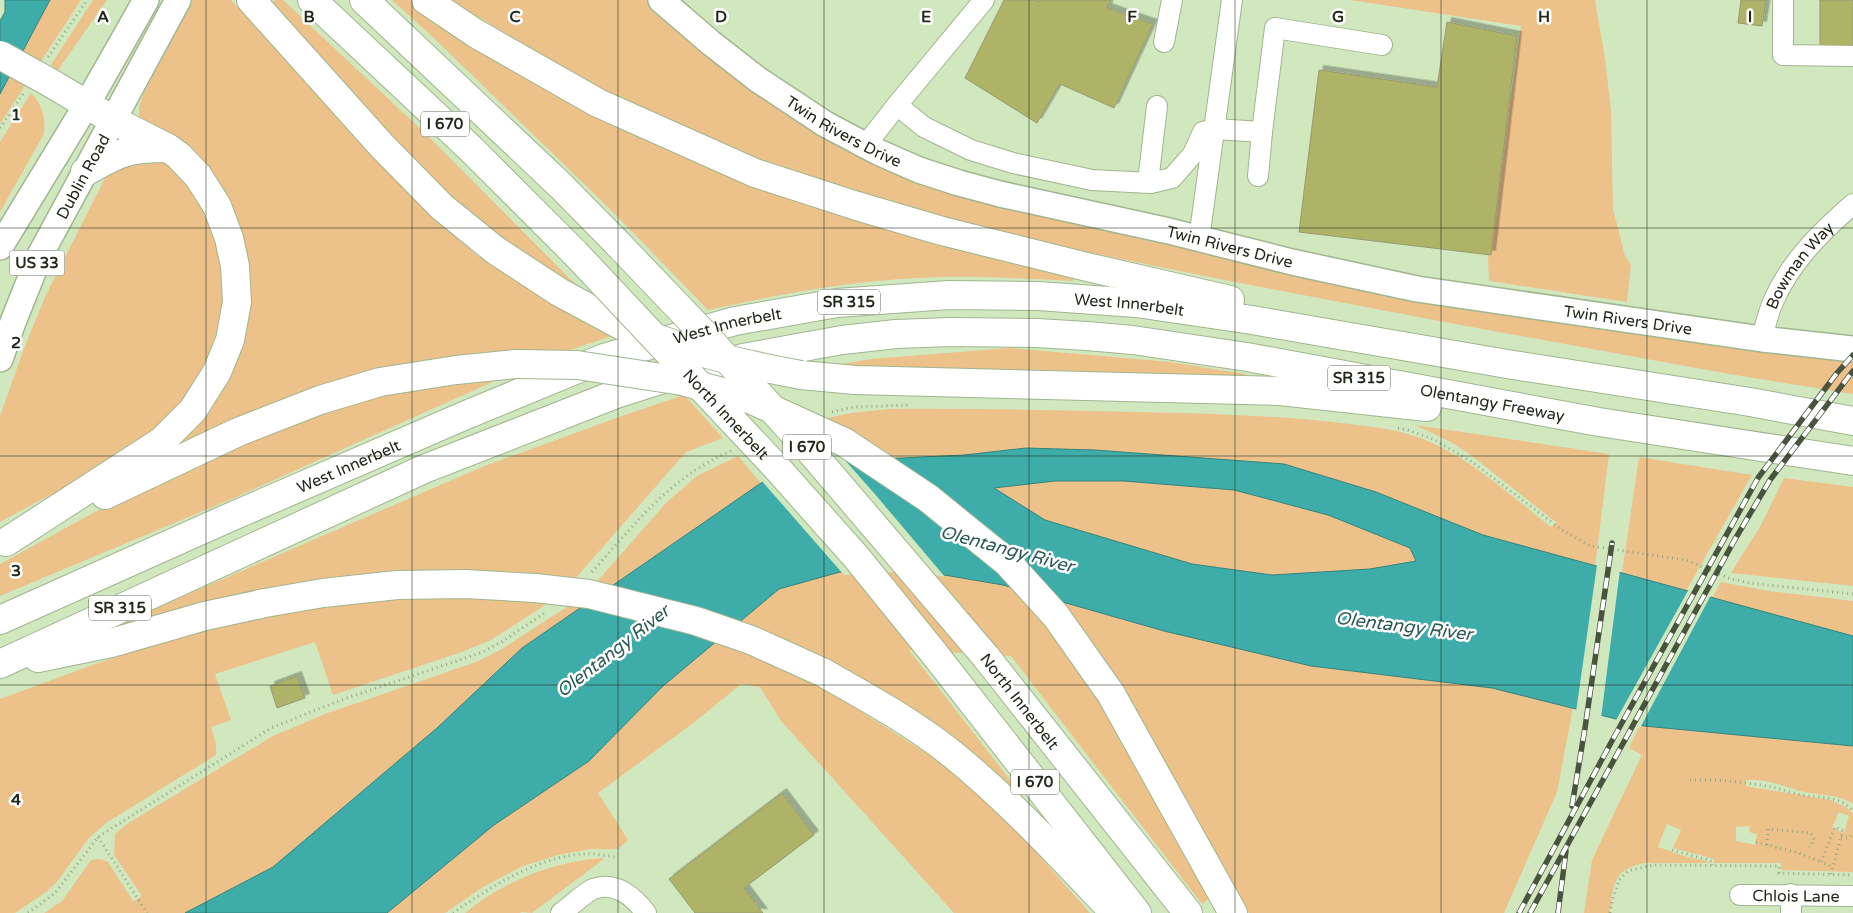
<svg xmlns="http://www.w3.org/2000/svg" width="1853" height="913" font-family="'Varela Round',sans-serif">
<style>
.green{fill:#edc18a;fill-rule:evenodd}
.water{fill:#3eaca8;stroke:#35847d;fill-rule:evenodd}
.pier{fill:#d1e8bf}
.building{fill:#aeb367;stroke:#979a70;filter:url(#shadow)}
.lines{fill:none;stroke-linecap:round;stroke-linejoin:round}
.minor-casing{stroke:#a0b68f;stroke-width:22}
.major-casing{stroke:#a0b68f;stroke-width:28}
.highway-casing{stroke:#a0b68f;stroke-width:30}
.path{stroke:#95a786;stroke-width:3;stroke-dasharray:1 4;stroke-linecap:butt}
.minor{stroke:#fff;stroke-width:20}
.major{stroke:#fff;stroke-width:25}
.highway{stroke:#fff;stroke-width:28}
.rail-casing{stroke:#49543f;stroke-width:5.5}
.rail{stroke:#fff;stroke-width:4;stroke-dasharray:11;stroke-linecap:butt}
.highway-bridge-casing{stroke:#a0b68f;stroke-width:30;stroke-linecap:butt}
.highway-bridge{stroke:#fff;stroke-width:28}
.grid{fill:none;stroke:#202819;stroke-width:1;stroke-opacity:0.55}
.labels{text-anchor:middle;stroke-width:5;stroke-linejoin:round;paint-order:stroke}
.shield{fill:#fff;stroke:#63685e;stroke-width:1}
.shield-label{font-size:15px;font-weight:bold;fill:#202819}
.street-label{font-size:16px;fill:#202819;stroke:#fff}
.water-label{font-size:18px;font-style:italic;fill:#2a5957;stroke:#fff}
.grid-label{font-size:16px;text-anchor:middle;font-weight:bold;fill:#202819;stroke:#fff;stroke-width:5;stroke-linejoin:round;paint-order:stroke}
</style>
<defs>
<filter id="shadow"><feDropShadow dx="4.5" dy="-4.5" stdDeviation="0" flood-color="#0004"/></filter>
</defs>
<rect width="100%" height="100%" fill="#d1e8bf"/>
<g class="green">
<path d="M50,0h31l-81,124v-30z"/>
<path d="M93,0h14l-49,70 -7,-5z"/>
<path d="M193,0h38l183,197 60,56 41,28 97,55 -48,16 -75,1 -316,98 -3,-6 34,-34 38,-158 -92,-128 -11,-9v-9l4,-12z"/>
<path d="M275,0h8l144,135 165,166 -71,-43 -91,-77 -159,-178z"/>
<path d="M392,0h18l56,39 90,51 518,183 -1,8c-45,-2 -89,-5 -134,-4 -78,2 -155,16 -231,33l-91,-94 -179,-174z"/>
<path d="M450,0h200l203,151 680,167 320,45v31l-124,-20 -274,-50 -236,-45 -132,-27 -171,-40 -116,-36 -101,-41 -104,-48z"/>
<path d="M1350,0h245l10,58 6,53 2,98 12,47 6,9 -4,37 -138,-21 -1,-21 33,-234z"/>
<path d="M31,93c11,12 15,24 13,41l-44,78v-70z"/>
<path d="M124,160c10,0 34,-2 42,1 17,6 34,42 41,57 14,32 19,58 15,92 -3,25 -9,51 -23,71 -46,67 -130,103 -199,141v-106l23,-65 22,-54 59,-117 12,-15z"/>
<path d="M1009,348l161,14 75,12v6l-425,-12 51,-9z"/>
<path d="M499,379l-265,119 -234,98v-32l95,-52 168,-80 104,-38z"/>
<path d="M684,395l39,43 -37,14 -112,128 -31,-4 -425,56 -4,-6 368,-159 140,-51z"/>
<path d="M890,409c98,-1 196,2 294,4 56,2 111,4 166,11 22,3 46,5 67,13 48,16 94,59 134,90l6,-4 -89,-70 -17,-11 -36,-17 194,29 -14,113 -112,-32 -107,-43 -92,-28 -189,-14 -69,-2 -62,7 -67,3 -74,-39 28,-6z"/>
<path d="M738,456l23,27 -150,103 -16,-2 71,-81 31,-27z"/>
<path d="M1639,457l113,18 -66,116 -64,-18z"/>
<path d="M1784,478l69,9v99l-122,-13 30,-48z"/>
<path d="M1055,481h69l110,9 94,25 82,33 6,13 -46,8 -98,6 -80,-11 -148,-44 -51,-32z"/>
<path d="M909,569l94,16 161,46 328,57 81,20 -16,84 -53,121h-255l-12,-20 -67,-123 -57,-97 2,52 97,171 -10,8 -191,-248 -102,-6 119,153 -4,4 -198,-146 -23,18 29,14 121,77 50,45 87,98h-136l-173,-192 -21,-34 -19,-3 -45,37 -98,72 30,47 -10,9h-27l-33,6 -37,12 -38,20 -38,26h-58l107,-88 95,-64 74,-75 116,-97 61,-17z"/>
<path d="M1721,582l48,9 84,10v35l-141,-38z"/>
<path d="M399,594l151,8 -59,38 -32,13 -126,42 -18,-53 -100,32 16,46 -20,7 5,17v11l-110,68 -18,16 -31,43 -12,11 -30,20h-15v-214l98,-36 73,-24 80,-21z"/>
<path d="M570,605l10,3 -58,40 -85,80 -164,139 -88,46h-141l18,-12 29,-41c7,-2 11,-1 17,2l25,39 9,-5 -28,-41 1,-21 15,-12 143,-86 52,-22 151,-52 26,-13z"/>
<path d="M1640,725l213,21v58c-18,-11 -34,-8 -53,-13 -22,-6 -30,-12 -54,-11v6l84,14 16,7 7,7v58l-72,-2v-7h-136c-32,6 -32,22 -35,50h-26l8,-53 50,-105 -13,-7zM1839,812l10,4 -5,17 -12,-5zM1667,824l14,6 -8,18 41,11v4l-30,-7 -26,-9zM1750,826l-1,6 8,2 -2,11 -19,-4v-14z"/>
<path d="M602,858l2,1 -72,54 -10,-1 -2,1h-55c40,-32 86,-51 137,-55z"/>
</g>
<g class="water">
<path d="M5,0h45l-50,94v-73l5,-9z"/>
<path d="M1026,448l69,2 189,14 92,28 107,43 370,101v110l-209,-20 -152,-38 -181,-22 -147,-35 -161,-46 -94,-16 -69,3 -61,17 -116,97 -74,75 -95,64 -107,88h-202l88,-46 164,-139 85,-80 239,-165 58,-21 145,-7zM1055,481h69l110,9 94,25 82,33 6,13 -46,8 -98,6 -80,-11 -147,-44 -51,-32z"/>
</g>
<g class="pier">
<path d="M843,458l31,35 71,84 -36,-6 -65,4 -83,-95 57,-21z"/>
<path d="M1597,565l23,5 -19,148 -25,-6z"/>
<path d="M1689,589l22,6 -71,133 -25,-6z"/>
</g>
<g class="building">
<path d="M1004,0h32l4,2 1,-2h70l-4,8 46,16 -39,84 -54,-24 -23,39 -72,-45z"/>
<path d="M1741,0h25l-4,26 -24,-3z"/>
<rect x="1820" y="0" width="33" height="51"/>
<path d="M1447,22l70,14 -26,219 -192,-23 20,-162 118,17z"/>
<path d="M297,676l8,22 -28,10 -7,-22z"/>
<path d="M782,793l32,42 -70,53 19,25h-68l-26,-34z"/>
</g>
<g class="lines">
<defs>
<g id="minor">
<path d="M1783,0v55l70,1"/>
<path d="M1164,42l8,-42"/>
<path d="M897,105l87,-105"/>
<path d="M1262,132l13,-104 107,17"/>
<path d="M865,146l32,-41 27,22 47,23 42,13 79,17 59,3 21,-5 21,-24 10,-22 12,-3 47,3 -4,44"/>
<path d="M1148,182l9,-76"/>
<path d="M1199,239l33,-239"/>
<path id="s1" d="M1762,339c3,-12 6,-26 11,-37 17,-40 48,-70 80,-98"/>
<path d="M1791,894v19"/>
<path id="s2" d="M1740,895l113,1"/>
<path d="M561,913c9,-6 23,-20 32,-24 23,-8 40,7 53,24"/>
</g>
<g id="major">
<path id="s3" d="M661,0l50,43 46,36 68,45 53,28 41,18 40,13 41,11 169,37 123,31 125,27 345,50 91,10"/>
<path d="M0,247l87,-143 59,-104"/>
<path id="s4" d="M0,359l13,-37 26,-65 139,-257"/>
</g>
<g id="highway">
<path d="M251,0l131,146 60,61 53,43 64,42 65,35"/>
<path d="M312,0l159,149 104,104"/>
<path d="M364,0l197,186 58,59"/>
<path d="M426,0l49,33 123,70 157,70 102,33 85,25 145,36 143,33"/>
<path d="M85,172c33,-19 42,-24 81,-24"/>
<path d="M801,375l54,5 425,11 147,16"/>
<path d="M105,495l133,-63 82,-32 60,-18 76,-12 60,-6"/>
<path d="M6,542l156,-101 31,-31 24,-38 13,-32 7,-38 -2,-36 -6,-28 -12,-32 -19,-30 -19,-20 -11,-8 -55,-28 -64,-38"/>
<path id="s5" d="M0,620l226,-101 240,-104 138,-57 131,-37 102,-18 112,-8 89,1 98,7 116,17 255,44 243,38 103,19"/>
<path d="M933,652l204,261"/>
<path d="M986,657l202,256"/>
<path d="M38,658l73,-15 94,-27 60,-13 58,-10 74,-8 68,-1 70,4"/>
<path id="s6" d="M0,664l424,-195 192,-75 63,-20 64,-16 99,-18 54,-6 54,-2 87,1 50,3 46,4 114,17 352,65 254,39"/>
<path d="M822,672c46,26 94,52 135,86 57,47 107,102 158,155"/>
<path d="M1111,694l122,219"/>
</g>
</defs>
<use href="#minor" class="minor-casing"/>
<use href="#major" class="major-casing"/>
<use href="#highway" class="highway-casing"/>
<g class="path">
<path d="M48,57l39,-57"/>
<path d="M0,128l25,-37"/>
<path d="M832,412l22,-5 54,-2"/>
<path d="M1398,428l13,3 24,9 37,22 90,68 28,16 96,14 42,18 22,5 103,11"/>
<path d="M592,572c43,-48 78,-95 139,-121"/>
<path d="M1690,780c27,-1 55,2 82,7 10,2 20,6 30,8 17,3 39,1 51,16"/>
<path d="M98,837l49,76"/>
<path d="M1841,837l8,1 4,-4"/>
<path d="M1756,842l43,11 22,9"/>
<path d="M1767,845l1,-16 43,4 3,7 -5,7"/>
<path d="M1672,850l40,11v4"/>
<path d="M1831,874l10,-37 2,-6 -8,-4 -14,35 12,5"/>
<path d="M28,913l27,-20 43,-56 173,-109 70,-28 142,-48 20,-11 43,-29"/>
<path d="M453,913c35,-25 88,-58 132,-59 10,-1 20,2 30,3"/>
<path d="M1610,913l2,-12 7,-21 9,-9 12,-3 14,-3 125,1v7l74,2"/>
</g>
<use href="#minor" class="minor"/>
<use href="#major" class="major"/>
<use href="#highway" class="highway"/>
<defs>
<g id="rail">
<path d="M1572,806l13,-78 27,-185"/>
<path d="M1519,913l94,-174 145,-261 79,-105 16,-18"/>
<path d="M1530,913l204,-372 36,-61 83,-109"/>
<path d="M1558,913l8,-62"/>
</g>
</defs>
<use href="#rail" class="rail-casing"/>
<use href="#rail" class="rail"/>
<defs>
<g id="highway-bridge">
<path d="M0,55l49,27"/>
<path d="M619,245l88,92 104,115 175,205"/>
<path id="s7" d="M575,253l202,215 80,90 76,94"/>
<path d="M656,338c47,17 96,28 145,37"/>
<path d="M516,364l61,1 105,16 70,19 92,42 84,56 79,64 49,54 55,78"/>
<path d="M535,588l54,6 107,27 55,19 71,32"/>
</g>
</defs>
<use href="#highway-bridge" class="highway-bridge-casing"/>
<use href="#highway-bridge" class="highway-bridge"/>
</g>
<path class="grid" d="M206,0v913M412,0v913M618,0v913M824,0v913M1029,0v913M1235,0v913M1441,0v913M1647,0v913M0,228h1853M0,456h1853M0,685h1853"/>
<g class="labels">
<g class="shield">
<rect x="421" y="111.5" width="48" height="25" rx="4"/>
<rect x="9.5" y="250.5" width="55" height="25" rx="4"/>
<rect x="818" y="289.5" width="62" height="25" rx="4"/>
<rect x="1328" y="365.5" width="62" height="25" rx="4"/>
<rect x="783" y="434.5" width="48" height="25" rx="4"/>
<rect x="89" y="595.5" width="62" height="25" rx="4"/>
<rect x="1011" y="769.5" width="48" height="25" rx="4"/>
</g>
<g class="shield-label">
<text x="445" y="129">I 670</text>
<text x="37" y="268">US 33</text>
<text x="849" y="307">SR 315</text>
<text x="1359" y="383">SR 315</text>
<text x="807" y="452">I 670</text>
<text x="120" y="613">SR 315</text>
<text x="1035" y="787">I 670</text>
</g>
<g class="street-label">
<text dy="6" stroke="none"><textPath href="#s3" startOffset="226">Twin Rivers Drive</textPath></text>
<text dy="6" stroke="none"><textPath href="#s4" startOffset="201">Dublin Road</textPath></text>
<text dy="6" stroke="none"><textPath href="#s3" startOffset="631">Twin Rivers Drive</textPath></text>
<text dy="6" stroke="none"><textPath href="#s1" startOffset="84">Bowman Way</textPath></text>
<text dy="6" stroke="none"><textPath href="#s5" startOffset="1191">West Innerbelt</textPath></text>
<text dy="6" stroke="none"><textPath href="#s3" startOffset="1036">Twin Rivers Drive</textPath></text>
<text dy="6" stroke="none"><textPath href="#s5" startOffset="786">West Innerbelt</textPath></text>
<text dy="6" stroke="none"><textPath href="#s6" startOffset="1562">Olentangy Freeway</textPath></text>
<text dy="6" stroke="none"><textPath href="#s7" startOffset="221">North Innerbelt</textPath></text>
<text dy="6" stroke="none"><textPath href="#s5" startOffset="381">West Innerbelt</textPath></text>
<text transform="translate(1020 701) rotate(52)" y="6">North Innerbelt</text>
<text dy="6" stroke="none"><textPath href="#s2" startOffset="56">Chlois Lane</textPath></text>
</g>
<g class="water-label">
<text transform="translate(1007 549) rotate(15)" y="6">Olentangy River</text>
<text transform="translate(1404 626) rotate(7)" y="6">Olentangy River</text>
<text transform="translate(613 651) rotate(-38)" y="6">Olentangy River</text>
</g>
</g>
<g class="grid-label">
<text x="103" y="22">A</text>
<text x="309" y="22">B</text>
<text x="515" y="22">C</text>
<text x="721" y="22">D</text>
<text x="926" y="22">E</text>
<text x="1132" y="22">F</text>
<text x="1338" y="22">G</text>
<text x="1544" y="22">H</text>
<text x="1750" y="22">I</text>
<text x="16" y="120">1</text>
<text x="16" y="348">2</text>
<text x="16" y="576">3</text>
<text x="16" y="805">4</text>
</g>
</svg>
